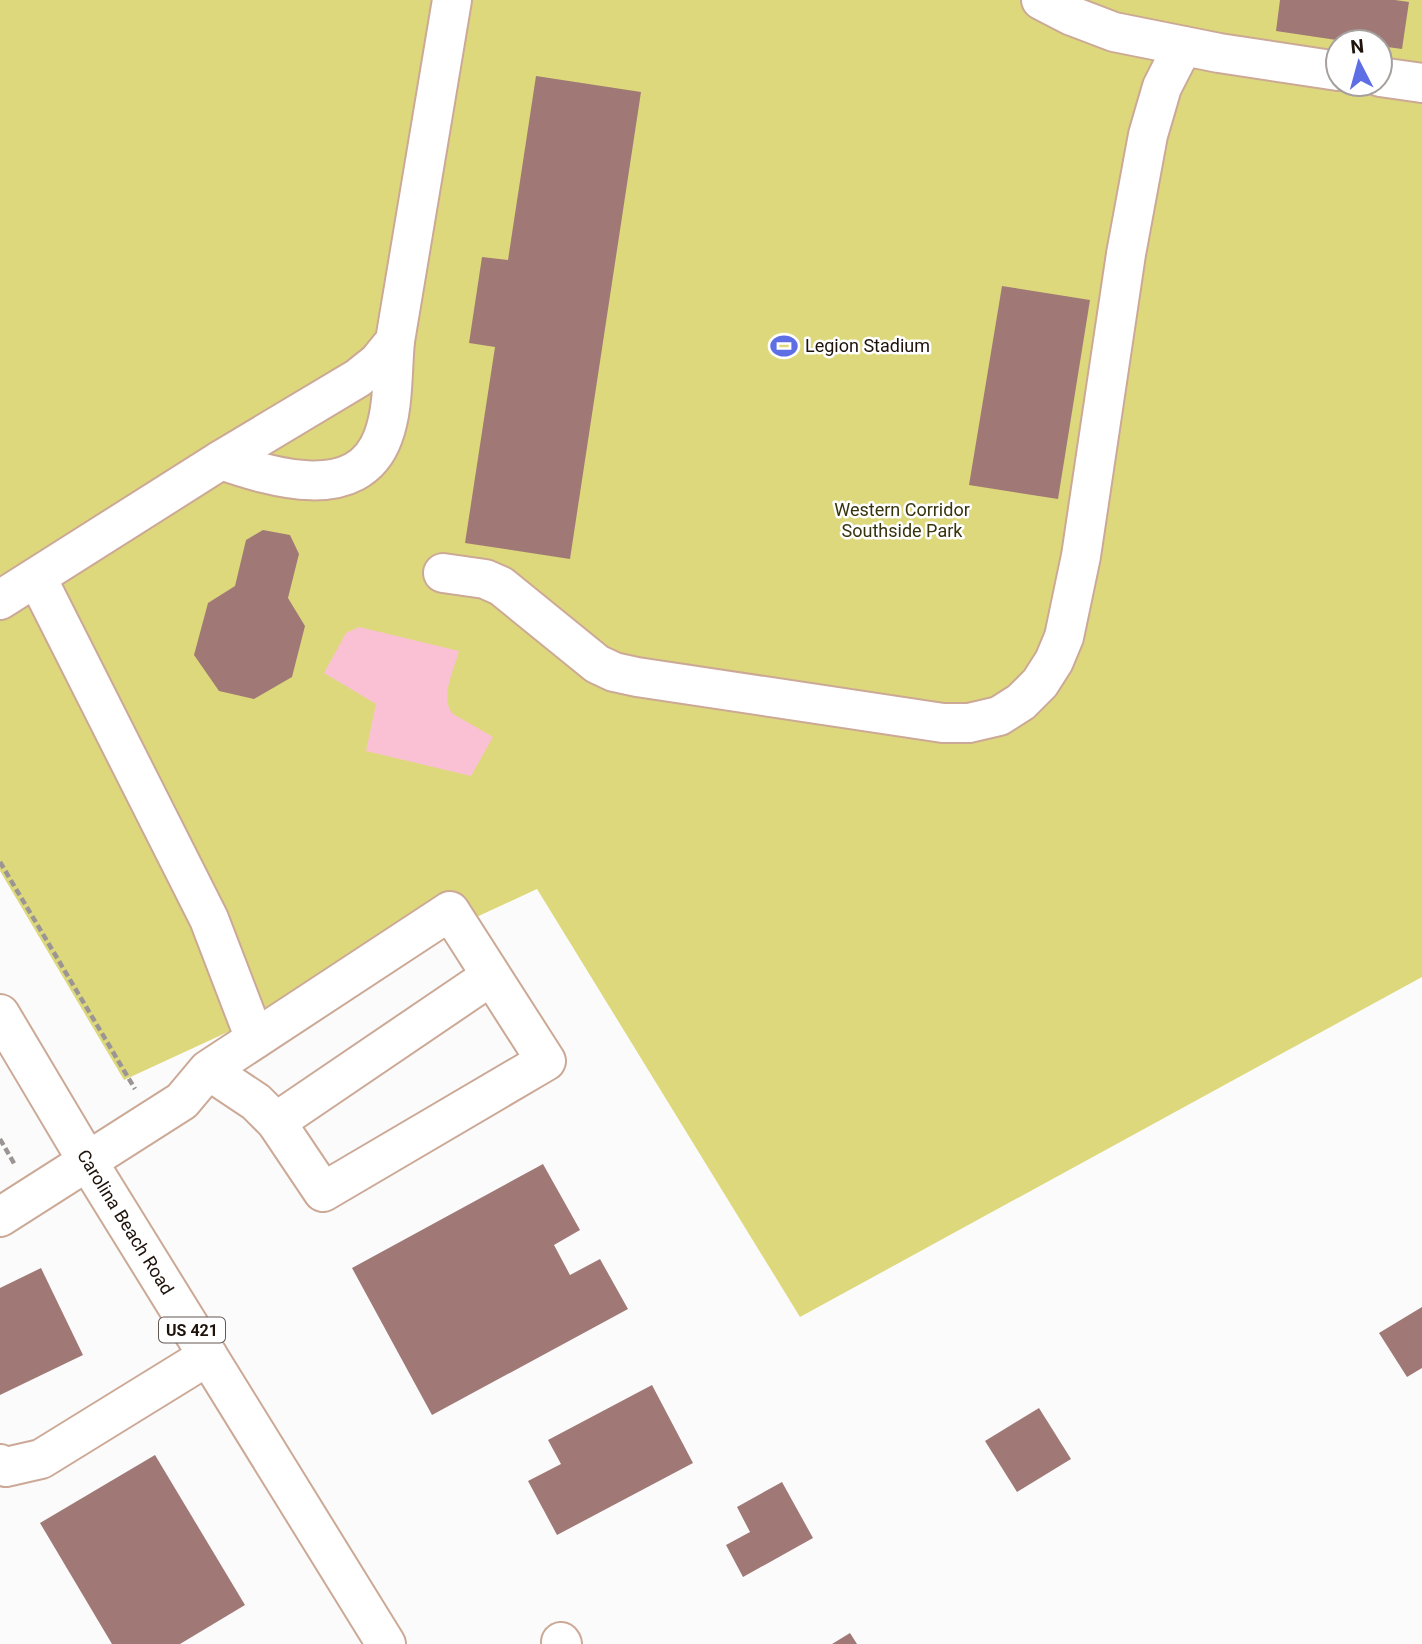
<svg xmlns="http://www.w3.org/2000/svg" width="1422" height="1644" font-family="Roboto,sans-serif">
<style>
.green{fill:#ded87c;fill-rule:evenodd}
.water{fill:#fac1d4}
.building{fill:#a07977}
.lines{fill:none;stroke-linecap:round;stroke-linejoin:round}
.minor-casing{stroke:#cca996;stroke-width:42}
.highway-casing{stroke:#cca996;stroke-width:42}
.path{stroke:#9b9693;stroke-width:4.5;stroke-dasharray:7 3.5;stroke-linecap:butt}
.minor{stroke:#fff;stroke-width:38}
.highway{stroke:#fff;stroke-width:38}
.labels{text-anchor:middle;stroke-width:5;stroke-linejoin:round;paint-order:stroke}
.shield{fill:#fff;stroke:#625954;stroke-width:2}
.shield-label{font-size:16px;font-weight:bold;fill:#1e120b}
.poi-label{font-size:18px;fill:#1e120b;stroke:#fff;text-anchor:start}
.park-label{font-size:18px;fill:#37330a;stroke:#fff}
.street-label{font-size:18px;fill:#1e120b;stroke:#fff}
</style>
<rect width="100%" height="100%" fill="#fbfbfb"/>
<path class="green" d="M0,0h1422v977l-622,340 -263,-428 -413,191 -124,-209zM1338,42h42v42h-42z"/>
<path class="water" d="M359,627l100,24c-5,19 -20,47 -6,63l40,23 -22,39 -105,-25 10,-47 -52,-31 22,-40z"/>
<g class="building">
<path d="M1280,0h115l14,2 -7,47 -22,-3v-4h-30l-74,-11z"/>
<path d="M536,76l105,16 -71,467 -105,-16 30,-196 -26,-4 13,-86 26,3z"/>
<path d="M1002,286l88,14 -32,199 -89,-14z"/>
<path d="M263,530l27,5 9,19 -11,44 17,28 -13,51 -38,22 -35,-8 -25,-36 14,-52 27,-17 11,-46z"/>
<path d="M543,1164l37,66 -26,15 16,30 30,-16 28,50 -196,106 -80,-147z"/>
<path d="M41,1268l42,87 -83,40v-107z"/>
<path d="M1422,1307v61l-15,9 -28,-44z"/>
<path d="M652,1385l41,78 -136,72 -29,-54 33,-17 -13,-24z"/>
<path d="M1039,1408l32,51 -54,33 -32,-51z"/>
<path d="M155,1455l90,150 -65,39h-68l-72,-121z"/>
<path d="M782,1482l31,56 -70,39 -17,-32 24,-13 -13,-25z"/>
<path d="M850,1633l7,11h-25z"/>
</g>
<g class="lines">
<defs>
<g id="minor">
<path d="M1041,0l31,16 42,16 105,21 119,18"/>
<path d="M1380,77l42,6"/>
<path d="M221,460c50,17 137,45 162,-23 11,-29 9,-65 12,-96"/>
<path d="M443,573l42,6 16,7 96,78 17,8 23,5 306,46h26l30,-7 22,-14 19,-19 14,-22 10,-24 17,-81 45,-302 22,-119 14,-48 21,-41"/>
<path d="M37,578l172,341 46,120"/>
<path d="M0,600l221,-140 137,-82 20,-16 17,-21 57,-341"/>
<path d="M276,1122l215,-146"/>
<path d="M0,1217l182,-116 26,-31 48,32 20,20 47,70 223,-131 -96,-150 -242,159"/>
<path d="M0,1464l6,3 35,-8 167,-103"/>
<path d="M561,1642l1,2"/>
</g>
<g id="highway">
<path id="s1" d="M0,1014l88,148 298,482"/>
</g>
</defs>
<use href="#minor" class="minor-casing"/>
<use href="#highway" class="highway-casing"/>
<g class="path">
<path d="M0,862l135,227"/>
<path d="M0,1139l15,26"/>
</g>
<use href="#minor" class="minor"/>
<use href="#highway" class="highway"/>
</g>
<defs>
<symbol id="stadium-bare" viewBox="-9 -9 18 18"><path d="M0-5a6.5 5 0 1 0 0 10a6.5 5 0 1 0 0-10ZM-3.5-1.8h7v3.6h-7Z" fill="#5e6ee5" stroke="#fff" stroke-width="2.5" paint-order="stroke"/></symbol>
</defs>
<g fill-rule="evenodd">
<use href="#stadium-bare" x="765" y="327" width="38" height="38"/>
</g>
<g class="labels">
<rect class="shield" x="159" y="1317.5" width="66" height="25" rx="5"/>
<g class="shield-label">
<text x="192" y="1336">US 421</text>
</g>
<g class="poi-label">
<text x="805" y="352">Legion Stadium</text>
</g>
<g class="park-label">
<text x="902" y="516">Western Corridor<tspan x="902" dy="21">Southside Park</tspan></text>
</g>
<g class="street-label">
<text dy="6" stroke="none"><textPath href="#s1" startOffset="243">Carolina Beach Road</textPath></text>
</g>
</g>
<g transform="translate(1359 63) rotate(354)"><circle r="33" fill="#ffffff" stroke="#a5a09d" stroke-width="2"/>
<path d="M0-5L12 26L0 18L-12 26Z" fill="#5e6ee5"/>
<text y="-10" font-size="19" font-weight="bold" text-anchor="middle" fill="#1e120b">N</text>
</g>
</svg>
